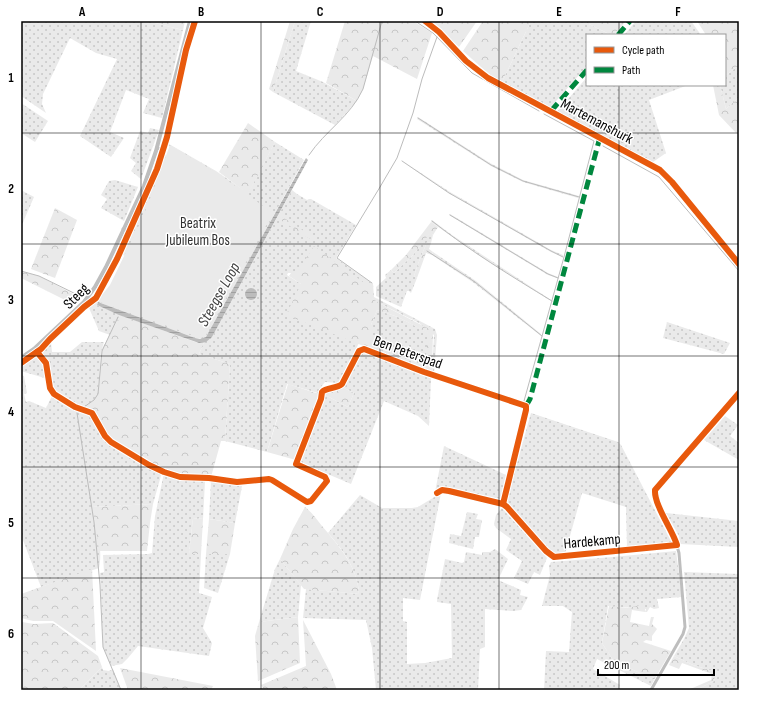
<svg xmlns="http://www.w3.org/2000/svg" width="760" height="711" font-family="'Sofia Sans Condensed',sans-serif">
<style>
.grass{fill:url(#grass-dots)}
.forest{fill:url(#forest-crowns)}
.green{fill:#eaeaea}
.water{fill:url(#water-rules)}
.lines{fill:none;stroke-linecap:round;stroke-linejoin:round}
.stream{stroke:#bcbcbc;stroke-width:1}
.minor{stroke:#bebebe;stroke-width:3}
.tertiary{stroke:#bebebe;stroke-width:4}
.quiet{stroke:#00873e;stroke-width:5;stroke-dasharray:10 5;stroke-linecap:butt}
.cycleway-casing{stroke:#fff;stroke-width:8}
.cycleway{stroke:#e8590c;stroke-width:6}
.grid{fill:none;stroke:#000;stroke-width:1;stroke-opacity:0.55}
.labels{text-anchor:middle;stroke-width:3;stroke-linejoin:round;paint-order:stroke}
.street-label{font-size:15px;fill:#000;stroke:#fff}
.park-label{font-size:15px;fill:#303030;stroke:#fff}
.water-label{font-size:16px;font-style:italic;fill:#414141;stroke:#fff}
.neatline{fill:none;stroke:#000;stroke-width:1.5}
.grid-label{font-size:13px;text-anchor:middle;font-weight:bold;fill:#000}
</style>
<defs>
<pattern id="grass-dots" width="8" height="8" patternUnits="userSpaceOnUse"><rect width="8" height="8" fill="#eaeaea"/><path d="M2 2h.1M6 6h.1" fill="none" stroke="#c7c7c7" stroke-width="1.8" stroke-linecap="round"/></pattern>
<pattern id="forest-crowns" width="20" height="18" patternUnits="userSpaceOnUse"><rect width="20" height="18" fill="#eaeaea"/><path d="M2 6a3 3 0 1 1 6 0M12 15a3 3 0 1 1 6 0" fill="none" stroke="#c7c7c7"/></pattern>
<pattern id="water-rules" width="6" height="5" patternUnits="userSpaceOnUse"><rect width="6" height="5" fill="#bcbcbc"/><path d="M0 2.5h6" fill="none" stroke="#a0a0a0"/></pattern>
</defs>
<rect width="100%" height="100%" fill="#fff"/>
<g class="grass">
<path d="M21,21h126l36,9 -21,88 -19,-5 6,-14 -23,-9 -16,42 14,6 -13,19 -31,-21 37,-77 -21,-6 -26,-15 -27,56 -1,10 4,9 -25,-17z"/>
<path d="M295,21h16l-15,50 27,11 34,19 -22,24 -62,-33z"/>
<path d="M531,21h52l28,14h-24v31l-37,42 -48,-26z"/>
<path d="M636,21h55l10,14h-77z"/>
<path d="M739,65v32l-13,12 -6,-24h5v-9z"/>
<path d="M587,77v8h101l-39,15 17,53 -13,9 -96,-50z"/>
<path d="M21,103l27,18 -13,21 -14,-9z"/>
<path d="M418,117l72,46 33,17 56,16 -1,2 -55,-16 -32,-16 -74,-47z"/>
<path d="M150,128l9,2 -18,49 -10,-8 5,-8 -6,-5 10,-27 8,2z"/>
<path d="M275,142l29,18 -96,175 -5,4 -8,-1 -97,-36 -1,3 23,10 -10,20 -11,-4 -10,-23 9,-8 3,-6 101,36 -44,-61 -35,-14 20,-46 22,-54 9,4 4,-9 -9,-4v-2l47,27 32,22z"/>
<path d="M401,160l49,32 63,36 38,22 12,5v2l-12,-5 -102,-59z"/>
<path d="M115,180l23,7 -14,34 -23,-13 6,-9 -6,-4 8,-14z"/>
<path d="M21,190l13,7 -13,30z"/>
<path d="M292,190l5,4 10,6 2,-1h2l45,26 -20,33 37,26 1,13 61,32 2,6 -3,38 -2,-1 2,-37 -15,-12 -40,-20 -8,-5 -74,-25h-9l-1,2 14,9 58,59 -21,40 -13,-1 -4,5 -2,5 -1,1 -31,-9 -20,68 -42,-11 5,-77 -31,-10 5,-12 8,-5z"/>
<path d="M450,214l98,59 10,4 -1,1 -9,-3 -99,-60z"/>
<path d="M432,220l20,15 99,65v1l-68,-43 -52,-36z"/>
<path d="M430,232l3,3 -2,8 -4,-1 -9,22 -4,12 3,2 -6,15 -2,-2h-2l-6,16 -25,-11v-9l10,-9 -1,-3 6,-5 3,3 19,-18z"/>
<path d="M433,252l43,29 65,53v2l-67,-53 -42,-28z"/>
<path d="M377,310l21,7 31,16 -4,37 -54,-21v-24z"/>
<path d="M667,322l63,21 -6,11 -61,-16z"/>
<path d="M51,342l1,10h18l12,-10h22l-3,10 -3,42 -4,6 -12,9c-10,-3 -25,-10 -30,-19l-5,-27 -8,-11z"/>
<path d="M363,352l68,26 -2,48 -11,-10 -34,-15 -33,83 -49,-21 -1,-2 24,-66 23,12 6,-14 -12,-6z"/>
<path d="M36,354c10,5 10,15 12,25l-27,-8v-5z"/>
<path d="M21,375l3,1 3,17 -3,1 2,8 3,-1 17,7 7,-14 18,12 18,6 3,3 12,20 10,11 48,26 -9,32 -62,3c6,19 12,42 8,61l-58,19 -20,-52z"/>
<path d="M531,413l87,29 3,3 51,98 -45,5 -1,-41 -44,-14 -17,61 -13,2 -2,-2 -44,-52z"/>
<path d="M725,416l13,9 -8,11 9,7v17l-35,-20z"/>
<path d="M444,446l62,29 -6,24 -57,-11h-4l-4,4z"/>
<path d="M164,473l25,7 16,1 -2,38 -10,-1 -4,36h12l-2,39 13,4 -9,31 9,15 -3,13 -71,-10 -10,12 -6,6 -11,2 -8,-19 -3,-74 4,-1 -1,-17 45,-1 4,-1 3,-37z"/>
<path d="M211,481l31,5 -7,37 -26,-4z"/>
<path d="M441,493l-21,107 -17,-2v23l4,1v42l18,-1 27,-5 -1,-54 -14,-2v-2l8,-41 17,4 2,-1 2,-10 16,3v-3h8l5,-3 13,10 -10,21 23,10 -1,5 8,2 -7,13 -8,1 -28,-2v38l-5,2 -2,41h-102l-4,-42 -6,-28 -63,-2 3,-29 53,5c-1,-24 -16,-44 -31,-61l32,-38 22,13h30l6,-1z"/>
<path d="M502,508l45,50 -7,17 -6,-3 -6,12 -14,-6 8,-17 -16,-11 5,-11 -15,-11 -2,-4 2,-9z"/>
<path d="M467,512l11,2 -2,5 6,1 -3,17h-4l-2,12 -24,-6 1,-9 11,2z"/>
<path d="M666,513l73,8v26l-59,-3 -1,-8z"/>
<path d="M676,551l6,46 -25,2 2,9 -5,1 -4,-2 -3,5h-2l1,-3 -38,-3 -6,37 11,17 41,20 -3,6 -54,-27 -4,10 27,16 -2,5h-74l2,-39 23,1 3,-40 -9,-6h-21l8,-31 -1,-9 2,-4 62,-5z"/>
<path d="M206,554h24l-12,39 -14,-5z"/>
<path d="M280,559l21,26 -3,32 -39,5 16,-53z"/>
<path d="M684,572l55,2v116h-43l18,-9 2,-9 -23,-7 -19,-9 10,-17 5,-11z"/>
<path d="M102,667l1,3 6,1 4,-2 8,21h-42z"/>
</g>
<g class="forest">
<path d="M147,21h38l-2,9z"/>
<path d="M290,21h5l-22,71 -4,-3z"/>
<path d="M345,21h68l19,12 -15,46 -44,-23 -10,33 -6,12 -31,-18z"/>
<path d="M430,21h47l-18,26z"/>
<path d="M483,21h48l-29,61 -12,-7 -27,-24z"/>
<path d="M583,21h43l-12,14h-3z"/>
<path d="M697,21h42v44l-14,11v-41h-19z"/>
<path d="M713,85h7l6,24 13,-12v33l-3,3 -17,-18z"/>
<path d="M248,123l27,19 -27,52 -29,-22z"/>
<path d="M55,208l22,12 -22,58 -24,-9z"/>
<path d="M281,216l32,21v4l-34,-22z"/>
<path d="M431,222l7,5 -5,8 -3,-2 -17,22 -19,18 -3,-3 15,-15z"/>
<path d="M427,242l4,1 -2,6 4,3 -1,3 -6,-2 -9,25 -3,-2 4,-12z"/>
<path d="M314,246l57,42 1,10 7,5 54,28 -1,41 -7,-2 3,-37 -30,-16 -21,-7 -6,15v24l-85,-34 15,-31 -12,-8 2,-3h6z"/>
<path d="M21,271l18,5 42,22 -6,7 -54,-27z"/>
<path d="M120,315l78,28 6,-1 -5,12 31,10 -5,77h-4l-10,36 -36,-2 -31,-14 -35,-21 -17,-27 -10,-4 12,-9 4,-6 4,-45z"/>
<path d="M288,384l28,9 3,-1 1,5 -24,63 -29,-8z"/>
<path d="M342,387l12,6 -6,14 -23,-12 1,-3z"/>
<path d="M153,504l-3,19 -3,28h-48l-4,-30 -4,-14z"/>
<path d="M305,507c7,5 12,13 17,19 17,20 36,41 37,68l-55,-5 -24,-30 13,-30z"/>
<path d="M193,518l10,1 -2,35h-12z"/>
<path d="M209,519l26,4 -5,31h-24z"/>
<path d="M92,569l4,82 -43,-30h-20l-12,-3v-24z"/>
<path d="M645,604v8l-13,-2 -2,12 19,4 2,-9h3l-2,7 5,5 -5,7v5l-6,-1 -3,2 28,9 -17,29 -41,-20 -11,-17 7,-37 19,2z"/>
<path d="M298,617l2,46 -42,18 -3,-45 4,-14z"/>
<path d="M303,620l28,54 6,16h-73l-3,-5 45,-19z"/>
<path d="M22,622l12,2 19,-1 45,33 4,11 -23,23h-58v-61z"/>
<path d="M674,656l19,9 23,7 -2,9 -18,9h-8l23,-10 1,-6 -30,-11 -3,6 -10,-4z"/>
<path d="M120,668l93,18 -2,4h-83z"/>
</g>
<path class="green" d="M170,145l47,28 56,40 -67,122 -5,3 -104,-37 13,-16 33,-68z"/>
<g class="water">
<path d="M306,158l2,2 -96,177 -6,5 -7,1 -80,-28 -22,-10 1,-3 97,36 5,1 6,-2z"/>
<circle cx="251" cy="294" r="6"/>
</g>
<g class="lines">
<g class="stream">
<path d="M415,21l18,12 39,40 67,38"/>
<path d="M418,118l73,47 32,16 56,16"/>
<path d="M603,146l56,31 80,94"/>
<path d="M309,155c16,-24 42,-39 54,-66l19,-68"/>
<path d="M402,161l47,32 102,58 12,6"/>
<path d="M450,215l98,59 10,4"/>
<path d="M432,221c38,30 79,55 120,80"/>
<path d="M427,251l48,31 67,54"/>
<path d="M21,271l18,5 43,21"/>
<path d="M372,283l-35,-25 43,-71 17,-29 16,-45 9,-34 15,-42"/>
<path d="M524,401l40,-144 30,-116 -50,-27"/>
<path d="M84,407l10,-7 4,-6 4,-43 16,-34"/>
<path d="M77,413l17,109 6,63 3,62 18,43"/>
</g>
<g class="minor">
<path d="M425,21l14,11 27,29 22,17 172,92 12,12 67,82"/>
<path d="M157,148l6,2"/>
<path d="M123,229l7,2"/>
<path d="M437,493l5,-3 7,1 54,13 4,3 39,44 8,6 123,-12"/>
<path d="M651,690l32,-56 2,-7 -6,-74 -5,-17 -18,-36 -1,-10 84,-97"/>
</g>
<path class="tertiary" d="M21,358l13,-9 50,-47 11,-15 11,-20 38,-81 12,-35 34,-130"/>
<g class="quiet">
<path d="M618,35l12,-14"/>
<path d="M551,111l36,-41"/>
<path d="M526,406l4,-7 70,-262"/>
</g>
<defs>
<g id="cycleway">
<path d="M425,21l14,11 27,29 22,17 172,92 12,12 67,82"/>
<path d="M37,352l9,11 4,25 4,6 21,13 17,6 13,23 6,6 38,23 15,7 16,5 29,1 28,4 32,-3 3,1 35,22 4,-1 16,-20 -2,-4 -29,-13 25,-65 1,-7c5,-5 14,-3 20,-8l17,-33 5,-2 60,23 102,34v4l-23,94"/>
<path d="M21,363l20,-14 9,-10 34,-32 12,-9 21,-39 40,-90 10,-32 19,-87 9,-29"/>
<path d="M437,493l5,-3 7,1 54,13 4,3 39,44 8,6 123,-12c-5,-16 -23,-40 -22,-55l84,-97"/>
</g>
</defs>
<use href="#cycleway" class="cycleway-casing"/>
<use href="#cycleway" class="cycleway"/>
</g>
<path class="grid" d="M141,21v669M261,21v669M380,21v669M499,21v669M619,21v14M619,85v605M21,133h718M21,244h718M21,356h718M21,467h718M21,578h718"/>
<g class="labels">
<g class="street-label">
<text transform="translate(597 121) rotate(28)" y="5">Martemanshurk</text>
<text transform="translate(76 296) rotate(-45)" y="5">Steeg</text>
<text transform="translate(408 352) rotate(20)" y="5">Ben Peterspad</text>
<text transform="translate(592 541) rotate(-5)" y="5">Hardekamp</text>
</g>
<g class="park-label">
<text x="198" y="228">Beatrix<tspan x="198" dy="17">Jubileum Bos</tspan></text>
</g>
<g class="water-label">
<text transform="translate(218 294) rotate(-61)" y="6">Steegse Loop</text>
</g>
</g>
<rect width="760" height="711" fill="none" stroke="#ffffff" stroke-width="44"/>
<rect x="586" y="34" width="140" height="52" fill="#ffffff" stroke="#999999"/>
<rect x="594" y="47" width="20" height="6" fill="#e8590c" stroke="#999999"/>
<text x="622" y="54" font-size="12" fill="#000000">Cycle path</text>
<rect x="594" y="67" width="20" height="6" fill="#00873e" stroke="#999999"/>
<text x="622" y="74" font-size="12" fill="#000000">Path</text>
<path d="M598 669v6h116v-6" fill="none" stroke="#000000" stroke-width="2"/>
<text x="604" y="669" font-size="12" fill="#000000" stroke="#ffffff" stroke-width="3" paint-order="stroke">200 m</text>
<rect x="22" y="22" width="716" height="667" class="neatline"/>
<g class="grid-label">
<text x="82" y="16">A</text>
<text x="201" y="16">B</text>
<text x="320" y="16">C</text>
<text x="440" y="16">D</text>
<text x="559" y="16">E</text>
<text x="678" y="16">F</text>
<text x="11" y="82">1</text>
<text x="11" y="193">2</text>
<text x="11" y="304">3</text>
<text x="11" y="416">4</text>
<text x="11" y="527">5</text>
<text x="11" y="638">6</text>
</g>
</svg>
